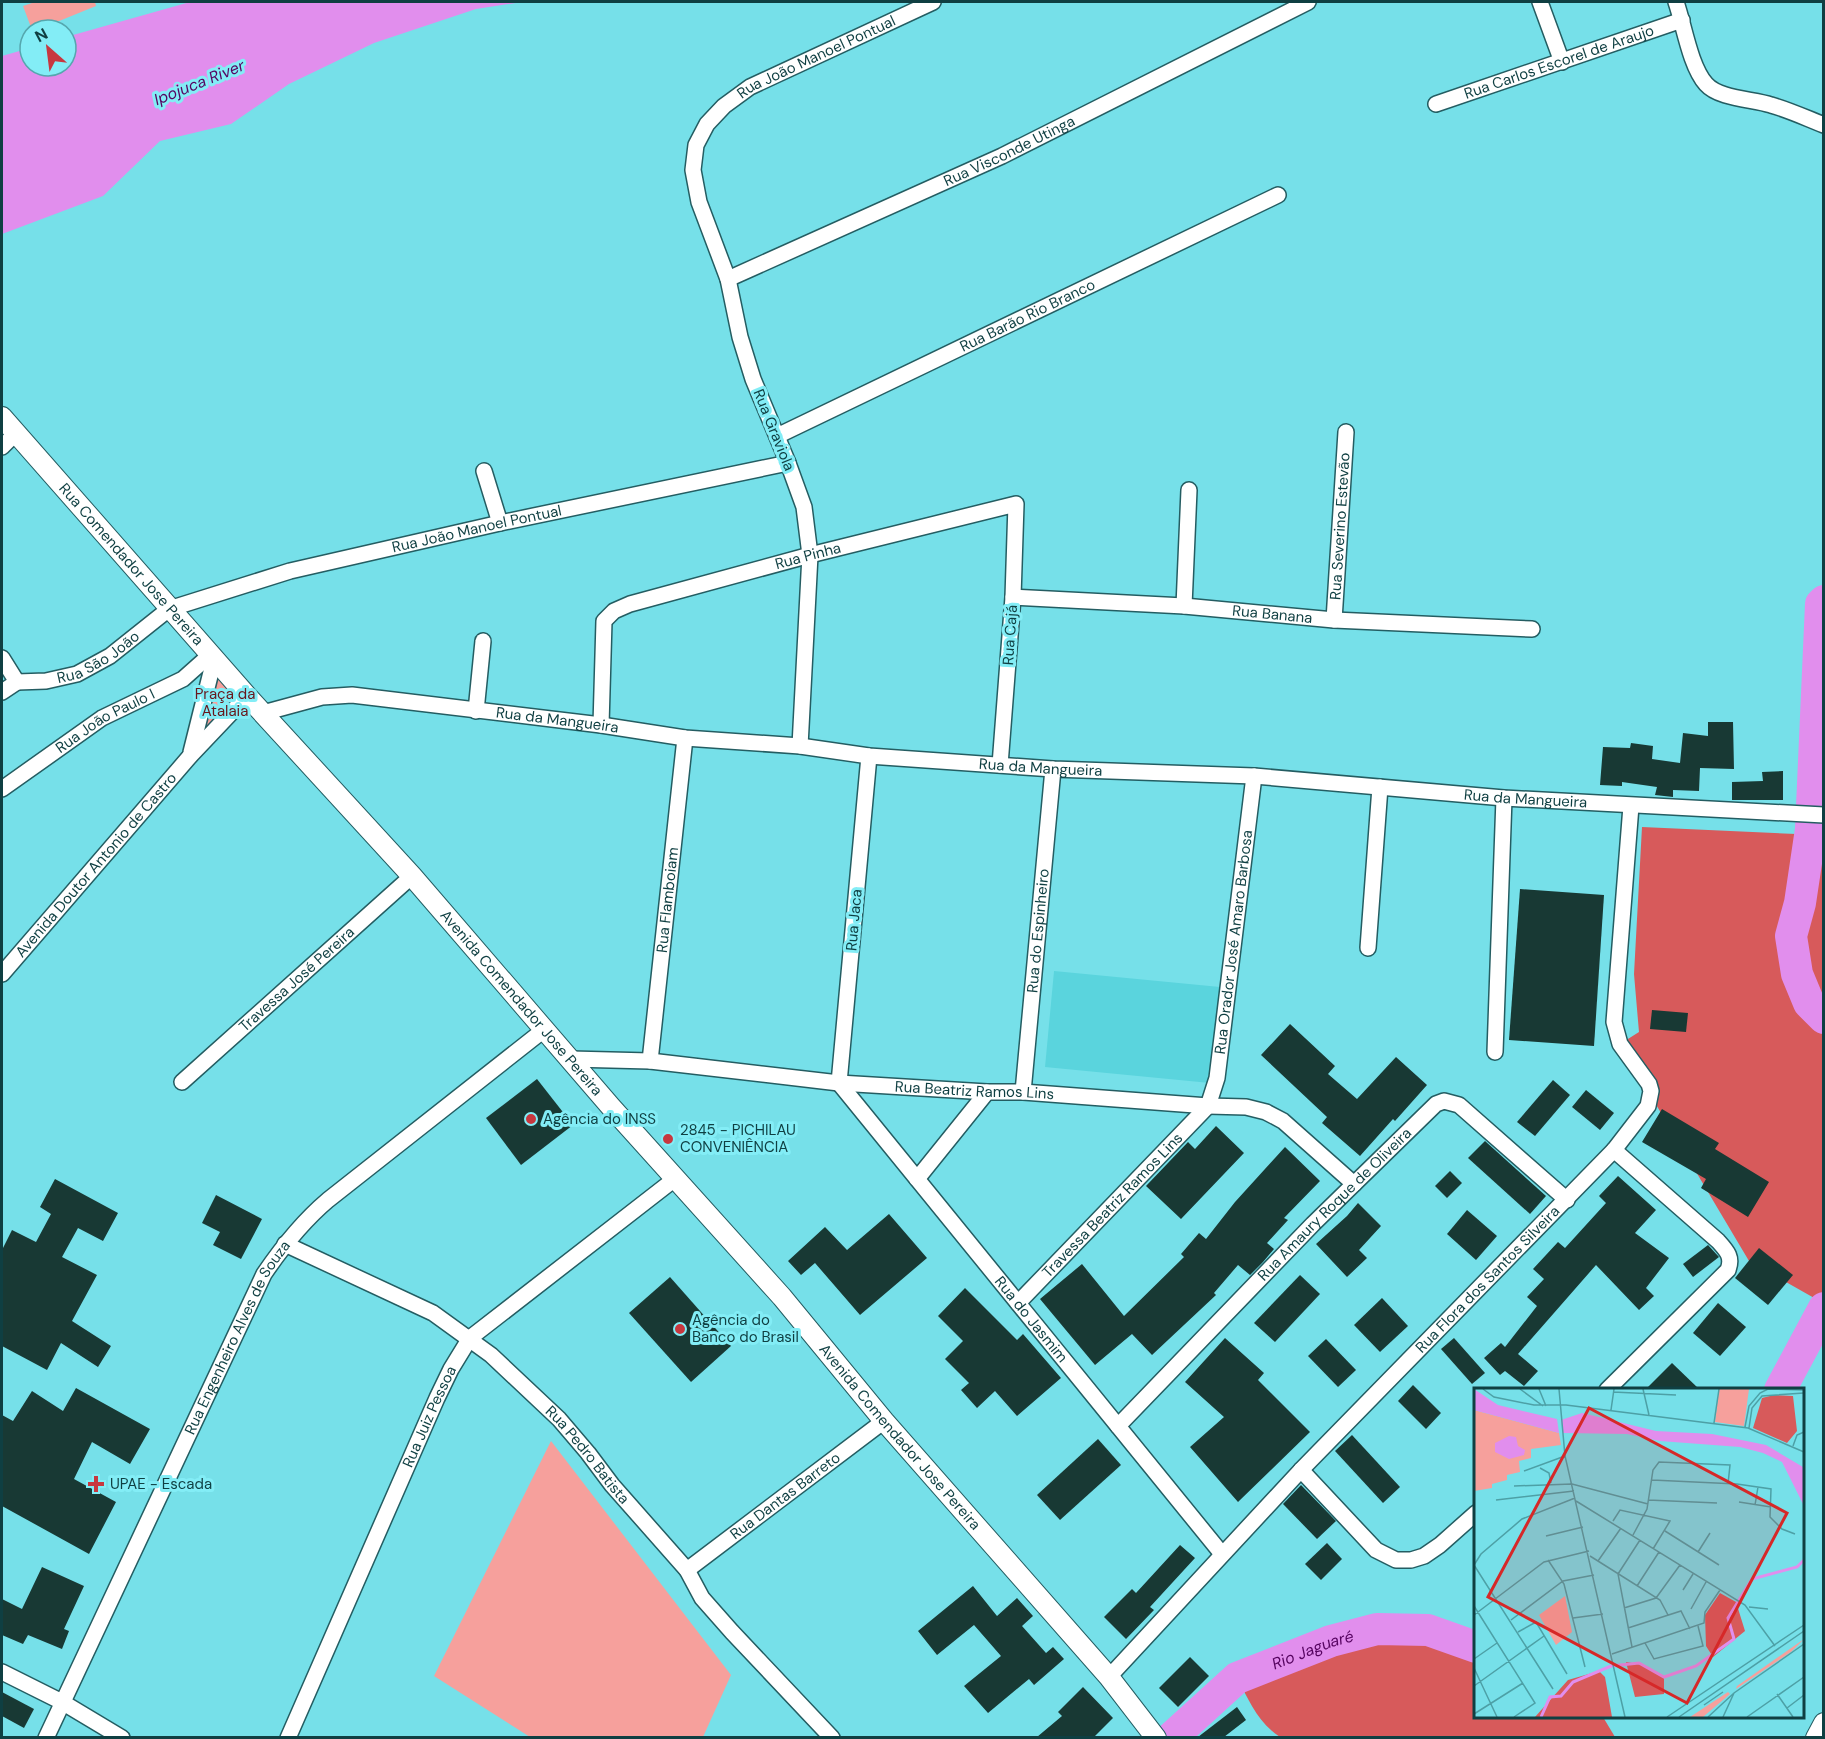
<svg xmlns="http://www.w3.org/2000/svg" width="1825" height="1739" font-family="'DM Sans',sans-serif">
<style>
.built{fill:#5ad4dd}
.green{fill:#f6a09c}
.forest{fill:#d75a5b}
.water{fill:#e18eed}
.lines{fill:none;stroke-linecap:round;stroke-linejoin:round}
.river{stroke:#e18eed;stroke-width:32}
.building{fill:#183934}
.minor-casing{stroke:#245d62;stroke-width:18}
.tertiary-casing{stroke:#245d62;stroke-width:22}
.minor{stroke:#fff;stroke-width:15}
.tertiary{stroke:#fff;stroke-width:20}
.poi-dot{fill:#c7373f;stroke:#83edf6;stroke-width:2}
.labels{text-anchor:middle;stroke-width:6;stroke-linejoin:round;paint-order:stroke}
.street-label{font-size:15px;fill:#0f3f42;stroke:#83edf6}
.park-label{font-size:15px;fill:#68171c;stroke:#83edf6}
.poi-label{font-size:15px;fill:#0f3f42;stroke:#83edf6;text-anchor:start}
.water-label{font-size:16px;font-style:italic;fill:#560460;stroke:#83edf6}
.inset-river{fill:none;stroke:#e18eed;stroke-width:3}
.inset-road{fill:none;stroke:#4da0a6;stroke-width:1.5}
.view{fill:#d62828;fill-opacity:0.15;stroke:#d62828;stroke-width:3}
.inset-edge{fill:none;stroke:#0f3f42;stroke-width:3}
</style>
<rect width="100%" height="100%" fill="#76e0e9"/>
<path class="built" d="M1054,971l166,16 -10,96 -165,-16z"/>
<g class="green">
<path d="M35,2h60l1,4 -59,24h-5l-9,-24z"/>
<path d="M217,670l33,36 -50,33z"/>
<path d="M551,1441l180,234 -28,62h-173l-96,-61z"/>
</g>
<g class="forest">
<path d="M1642,827l154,7 27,27v442l-74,-42 -129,-217 19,-12 -5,-58z"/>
<path d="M1377,1629l51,1 47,17 1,69 127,1 12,20h-335c-22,-14 -31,-37 -43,-59l94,-37z"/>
</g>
<path class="water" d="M190,2h332l-46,7 -102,34 -85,41 -58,40 -71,17 -57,55 -101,38v-178l28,-8v18h36v-29z"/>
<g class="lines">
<g class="river">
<path d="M1824,601l-3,3 -10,225 -11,74 -9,33 6,38 12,29 15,15"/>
<path d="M1780,1390l44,-82"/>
<path id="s1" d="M1171,1738l66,-60 94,-37 46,-12 51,1 48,17"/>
</g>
</g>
<g class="building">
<path d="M1708,722h25l1,47 -34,-1 -1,23 -26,-1v7l-18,-2 2,-8 -35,-5v4l-22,-1 3,-38 27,1 1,-5 22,3 -1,13 28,4 3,-30 25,3z"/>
<path d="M1783,771v29h-51v-18l31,-1 -1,-9z"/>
<path d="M1520,889l84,6 -10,151 -85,-6z"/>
<path d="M1652,1010l36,3 -2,19 -36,-3z"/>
<path d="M1290,1024l45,42 -7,8 29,25 39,-42 31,28 -32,36 -2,-2 -33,37 -38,-33 5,-6 -66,-62z"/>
<path d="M537,1079l36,46 -52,40 -35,-47z"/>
<path d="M1553,1080l17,15 -35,41 -18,-14z"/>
<path d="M1586,1090l28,23 -14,17 -28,-23z"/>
<path d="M1662,1109l57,34 -4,6 54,33 -21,35 -47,-29 5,-9 -64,-37z"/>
<path d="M1216,1126l28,27 -63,66 -35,-33 42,-44 7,7z"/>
<path d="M1485,1141l61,55 -16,18 -62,-56z"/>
<path d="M1285,1147l35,34 -36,37 4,2 -21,23 7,6 -11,13 -13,13 -12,-10 -24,28 2,2 -64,60 -20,-21 -37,31 -55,-66 42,-35 42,52 60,-59 -3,-3 18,-21 7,6 29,-37z"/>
<path d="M1450,1171l12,12 -15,15 -12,-12z"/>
<path d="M1618,1176l38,34 -21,23 34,25 -23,30 8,8 -15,14 -43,-45 -78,89 20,17 -14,15 -19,-15 -5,4 -16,-17 17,-15 4,4 32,-41 -10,-9 17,-18 -11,-10 25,-27 7,6 41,-45 -7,-7z"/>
<path d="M55,1179l63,34 -15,28 -25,-13 -16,29 35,18 -25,46 39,25 -13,21 -37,-24 -14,27 -45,-24v-96l10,-20 24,12 15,-28 -11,-7z"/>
<path d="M216,1195l46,24 -21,40 -28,-14 7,-13 -18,-9z"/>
<path d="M1358,1203l23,23 -22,24 8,8 -20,19 -31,-33 31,-28z"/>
<path d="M1467,1210l30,26 -21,24 -29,-26z"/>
<path d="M889,1214l38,44 -67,57 -45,-52 -14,12 -13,-14 37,-34 22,23z"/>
<path d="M1708,1245l11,12 -26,20 -10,-13z"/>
<path d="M1759,1248l34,27 -25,30 -33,-27z"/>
<path d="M1300,1275l20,19 -45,48 -21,-19z"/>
<path d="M670,1277l61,69 -40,36 -62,-69z"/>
<path d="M965,1288l52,52 6,-6 38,44 -44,38 -22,-25 -18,17 -16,-18 8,-7 -24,-24 18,-18 -25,-25z"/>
<path d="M1382,1298l26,28 -28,26 -26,-27z"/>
<path d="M1718,1303l28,24 -26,29 -27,-23z"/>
<path d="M1225,1338l39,35 -6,7 52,52 -72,70 -48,-55 34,-30 -39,-35z"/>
<path d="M1454,1338l31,35 -13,11 -31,-35z"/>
<path d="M1326,1339l30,31 -18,17 -30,-31z"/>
<path d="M1672,1363l27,26h-53z"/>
<path d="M1413,1385l28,28 -15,16 -28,-28z"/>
<path d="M76,1388l74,41 -20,35 -38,-22 -18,37 42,23 -27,52 -87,-48v-91l11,6 19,-30 31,20z"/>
<path d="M1352,1435l48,52 -17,16 -48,-52z"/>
<path d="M1098,1439l23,26 -61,55 -23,-25z"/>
<path d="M1301,1485l35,36 -19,18 -34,-35z"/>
<path d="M1327,1543l15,16 -21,21 -16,-16z"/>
<path d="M1180,1545l15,13 -45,49 4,3 -28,29 -22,-22 28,-28 4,4z"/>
<path d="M42,1567l42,19 -20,43 5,2 -7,18 -34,-14 -5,9 -21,-9v-36l20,10z"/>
<path d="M973,1586l24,30 20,-18 16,18 -11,10 24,27 7,-6 11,12 -30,26 -5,-6 -41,34 -24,-27 37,-30 -27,-31 -37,30 -19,-24z"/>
<path d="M1190,1657l19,19 -31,31 -19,-19z"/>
<path d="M1083,1687l30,31 -19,19h-57l25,-21 -4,-4z"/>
<path d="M2,1692l32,17 -10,19 -22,-12z"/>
<path d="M1237,1707l9,13 -22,17h-26z"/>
</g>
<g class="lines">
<defs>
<g id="minor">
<path d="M1540,2l22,60"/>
<path d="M1676,2c8,23 14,64 30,82 13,15 47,15 65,21 18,5 35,13 53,20"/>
<path id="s2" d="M1436,104l246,-84"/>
<path id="s3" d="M728,279l274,-123 306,-154"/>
<path id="s4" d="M777,436l501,-241"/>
<path d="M2,447l13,-13"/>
<path d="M484,471l16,52"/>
<path id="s5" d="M1013,597l171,9 150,14 198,9"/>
<path d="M1184,606l5,-116"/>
<path id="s6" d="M1334,620l12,-188"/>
<path d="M2,658l15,24"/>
<path id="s7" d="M17,682l29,-1 31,-7 33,-18 59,-47 121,-38 210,-48 288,-60"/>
<path d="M2,692l15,-10"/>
<path d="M476,711l7,-70"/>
<path id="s8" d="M263,713l59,-16 30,-2 249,30 84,13 115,8 69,10 184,13 201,7 250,22 320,17"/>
<path id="s9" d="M601,725l3,-104 10,-10 16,-7 180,-49 206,-51 -3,93 -13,168"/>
<path id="s10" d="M800,746l10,-191 -6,-48 -16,-44 -35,-84 -13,-42 -12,-58 -29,-77 -6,-32 3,-25 11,-21 17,-18 26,-19 183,-85"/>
<path d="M191,752l23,-92"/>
<path id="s11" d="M869,756l-30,327 383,471"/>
<path id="s12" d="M2,789l100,-71 81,-39 27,-24"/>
<path d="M1368,948l12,-161"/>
<path id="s13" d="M2,974l189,-219 56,-59"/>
<path d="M1495,1052l9,-254"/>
<path id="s14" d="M571,1059l79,2 189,22 148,9h36l185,14 38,1 20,5 17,9 71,63"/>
<path id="s15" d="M650,1061l35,-323"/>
<path id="s16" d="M182,1082l230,-206"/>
<path id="s17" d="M1023,1092l30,-323"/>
<path d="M917,1179l70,-87"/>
<path id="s18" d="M285,1244l148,69 58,42 68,64 29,34 24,32 75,85 15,28 30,34 100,106"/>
<path id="s19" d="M1018,1303l190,-197 9,-28 37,-302"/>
<path d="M1607,1390l121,-120c5,-13 -1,-19 -10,-29l-104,-91"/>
<path id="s20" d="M1118,1426l195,-202 123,-120 8,-3 15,4 108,95"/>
<path d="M1301,1470l75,80 20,10h15l13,-4 16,-11 36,-32"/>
<path id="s21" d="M687,1570l197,-149"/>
<path d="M2,1672l60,30 60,36"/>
<path id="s22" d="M1109,1677l192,-207 313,-320 34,-44 3,-15 -2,-7 -29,-40 -6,-22 17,-216"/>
<path id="s23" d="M46,1738l218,-464c19,-28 38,-52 64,-74l217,-171"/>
<path id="s24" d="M288,1738l149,-340 14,-29 19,-31 206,-160"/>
</g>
<g id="tertiary">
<path id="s25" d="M2,417l245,279 165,180 199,231 171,190 102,124 225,256 47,61"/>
<path d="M1816,1738l8,-15"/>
</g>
</defs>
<use href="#minor" class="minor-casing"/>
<use href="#tertiary" class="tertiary-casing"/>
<use href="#minor" class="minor"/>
<use href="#tertiary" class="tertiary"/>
</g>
<g class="poi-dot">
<circle cx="531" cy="1119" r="6"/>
<circle cx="668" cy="1139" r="6"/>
<circle cx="680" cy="1329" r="6"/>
<path d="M93 1475h6v6h6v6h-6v6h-6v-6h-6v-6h6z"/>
</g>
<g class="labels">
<g class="street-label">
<text dy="5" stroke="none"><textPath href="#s10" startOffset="774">Rua João Manoel Pontual</textPath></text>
<text dy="5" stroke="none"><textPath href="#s2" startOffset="130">Rua Carlos Escorel de Araujo</textPath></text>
<text dy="5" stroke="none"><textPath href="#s3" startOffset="309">Rua Visconde Utinga</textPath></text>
<text dy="5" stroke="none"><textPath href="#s4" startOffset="278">Rua Barão Rio Branco</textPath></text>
<text transform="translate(774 430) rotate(68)" y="5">Rua Graviola</text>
<text dy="5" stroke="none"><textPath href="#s6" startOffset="94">Rua Severino Estevão</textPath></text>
<text dy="5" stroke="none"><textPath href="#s7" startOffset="492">Rua João Manoel Pontual</textPath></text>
<text dy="5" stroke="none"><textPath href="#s9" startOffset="320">Rua Pinha</textPath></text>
<text dy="5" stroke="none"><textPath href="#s25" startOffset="196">Rua Comendador Jose Pereira</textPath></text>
<text dy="5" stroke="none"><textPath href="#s5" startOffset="260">Rua Banana</textPath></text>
<text transform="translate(1010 635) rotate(-86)" y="5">Rua Cajá</text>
<text dy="5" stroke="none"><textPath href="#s7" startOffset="87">Rua São João</textPath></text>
<text dy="5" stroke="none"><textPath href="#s8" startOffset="298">Rua da Mangueira</textPath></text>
<text dy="5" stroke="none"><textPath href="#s12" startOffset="124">Rua João Paulo I</textPath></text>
<text dy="5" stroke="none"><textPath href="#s8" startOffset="784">Rua da Mangueira</textPath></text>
<text dy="5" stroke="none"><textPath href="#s8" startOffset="1270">Rua da Mangueira</textPath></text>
<text dy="5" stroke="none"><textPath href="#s13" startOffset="144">Avenida Doutor Antonio de Castro</textPath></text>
<text dy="5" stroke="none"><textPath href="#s15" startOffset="162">Rua Flamboiam</textPath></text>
<text transform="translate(854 920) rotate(-85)" y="5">Rua Jaca</text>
<text dy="5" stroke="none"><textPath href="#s17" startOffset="162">Rua do Espinheiro</textPath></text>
<text dy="5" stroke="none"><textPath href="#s19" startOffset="440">Rua Orador José Amaro Barbosa</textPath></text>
<text dy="5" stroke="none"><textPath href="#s16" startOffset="154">Travessa José Pereira</textPath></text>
<text dy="5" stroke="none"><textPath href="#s25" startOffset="783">Avenida Comendador Jose Pereira</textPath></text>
<text dy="5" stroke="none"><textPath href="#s14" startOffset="405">Rua Beatriz Ramos Lins</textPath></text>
<text dy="5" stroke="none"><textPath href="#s20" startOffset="310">Rua Amaury Roque de Oliveira</textPath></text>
<text dy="5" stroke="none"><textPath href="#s19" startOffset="136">Travessa Beatriz Ramos Lins</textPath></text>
<text dy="5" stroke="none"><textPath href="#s22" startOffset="549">Rua Flora dos Santos Silveira</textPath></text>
<text dy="5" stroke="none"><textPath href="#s11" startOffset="633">Rua do Jasmim</textPath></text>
<text dy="5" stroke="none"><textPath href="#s23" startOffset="444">Rua Engenheiro Alves de Souza</textPath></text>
<text dy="5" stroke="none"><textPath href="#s24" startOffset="351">Rua Juiz Pessoa</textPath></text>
<text dy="5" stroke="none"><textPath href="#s25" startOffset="1359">Avenida Comendador Jose Pereira</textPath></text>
<text dy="5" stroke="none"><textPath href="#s18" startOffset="374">Rua Pedro Batista</textPath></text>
<text dy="5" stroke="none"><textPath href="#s21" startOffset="123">Rua Dantas Barreto</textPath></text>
</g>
<g class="park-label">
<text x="225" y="699">Praça da<tspan x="225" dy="17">Atalaia</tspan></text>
</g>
<g class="poi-label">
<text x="543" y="1124">Agência do INSS</text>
<text x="680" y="1135">2845 - PICHILAU<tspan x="680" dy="17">CONVENIÊNCIA</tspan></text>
<text x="692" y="1325">Agência do<tspan x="692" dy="17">Banco do Brasil</tspan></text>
<text x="110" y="1489">UPAE - Escada</text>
</g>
<g class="water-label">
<text transform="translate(199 82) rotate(-22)" y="6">Ipojuca River</text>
<text dy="6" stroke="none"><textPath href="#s1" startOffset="170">Rio Jaguaré</textPath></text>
</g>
</g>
<g transform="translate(1474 1388)">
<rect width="330" height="330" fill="#76e0e9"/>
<path d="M245,1h30l-5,37 -29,-4zM0,22l85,23 2,12 -30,4v9l-12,3 1,11 -13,3v5l-15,4v4l-18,3zM91,208l7,36 -16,13 -17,-30zM330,251l-13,13 -55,37 1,-3zM254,304l2,2 -27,23h-13z" fill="#f6a09c"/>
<path d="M300,7l19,1 4,35 -10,12 -34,-15 9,-30zM246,205l16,9 9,29 -32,26 -7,-11 -1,-31zM152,274l18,3 20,12v17l-29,3zM125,283l6,6 7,40h-77l33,-37z" fill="#d75a5b"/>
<path d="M0,1l24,16 59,14 2,14 -85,-23zM108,25l74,18 56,3 54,11 37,22 1,39 -22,-44 -19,-9 -23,-6 -80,-6 -33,-7 -64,-1 -2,-13zM35,48l7,1 2,9 7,4 -1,5 -15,4 -14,-7v-9z" fill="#e18eed"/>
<path class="inset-river" d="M67,329l9,-20 11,-1 12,-14 38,-16 28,-3 25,14 32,-11 38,-27 -6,-21 24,-39 45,-12 7,-7"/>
<path class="inset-road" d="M9,1l11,8 40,8h32l182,23 56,24M46,1l23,17M65,1l7,17M85,1l6,67 60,261M169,1l6,26M139,4l63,3M137,22l3,-21M240,35l5,-34M271,39l4,-21 11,-13 8,-4 36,1M275,40l3,-20 10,-12 42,-3M319,58l4,-11 7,-3M66,80l9,5 2,10M50,83l41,-15M178,92l85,4 34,5 -1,28 12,12 13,5M40,98l58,-2 76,20M22,112l78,-9M174,112l69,3M102,113l169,104 30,41M265,114l32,5M281,117l3,-18M139,133l7,-11 50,11 -17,28M191,143l54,34M159,147l14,-26 6,-39 6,-8 71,3 -2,19M72,148l37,-9M224,164l12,-19M116,168l70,44 8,15M74,172l16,24 21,83M124,173l23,-33M0,177l79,124M0,177l7,-11 41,-35 53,-21M163,198l22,-34M209,202l10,-16M0,218l61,97 -21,14M275,219l19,2M150,220l32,-10 24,-33M217,221l15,-27M0,227l70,-53 45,-11M99,230l30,-4M37,232l52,-39 31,-6M154,240l53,-17 9,18M44,244l18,-10 31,52M171,255l9,16 49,-13 -5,-20M158,259l-14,-73 22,-34M138,266l92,-31 1,-11 15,-22M0,271l23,-16M0,280l23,49M0,298l70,-50M303,306l16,23M230,317l19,-13M313,320l17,-13M0,326l49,-31M193,329l137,-92M205,329l125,-86M234,329l26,-24 70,-49M249,329l11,-24M273,329l57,-40"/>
<path class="view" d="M115,20l198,105 -100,190 -199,-106z"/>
<rect width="330" height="330" class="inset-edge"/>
</g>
<rect width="1825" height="1739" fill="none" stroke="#0f3f42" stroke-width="6"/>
<g transform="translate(48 48) rotate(332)"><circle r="28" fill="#83edf6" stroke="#55a7ae" stroke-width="1.5"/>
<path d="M0-4.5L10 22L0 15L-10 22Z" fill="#c7373f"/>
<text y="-9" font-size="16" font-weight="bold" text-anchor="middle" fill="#0f3f42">N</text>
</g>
</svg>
